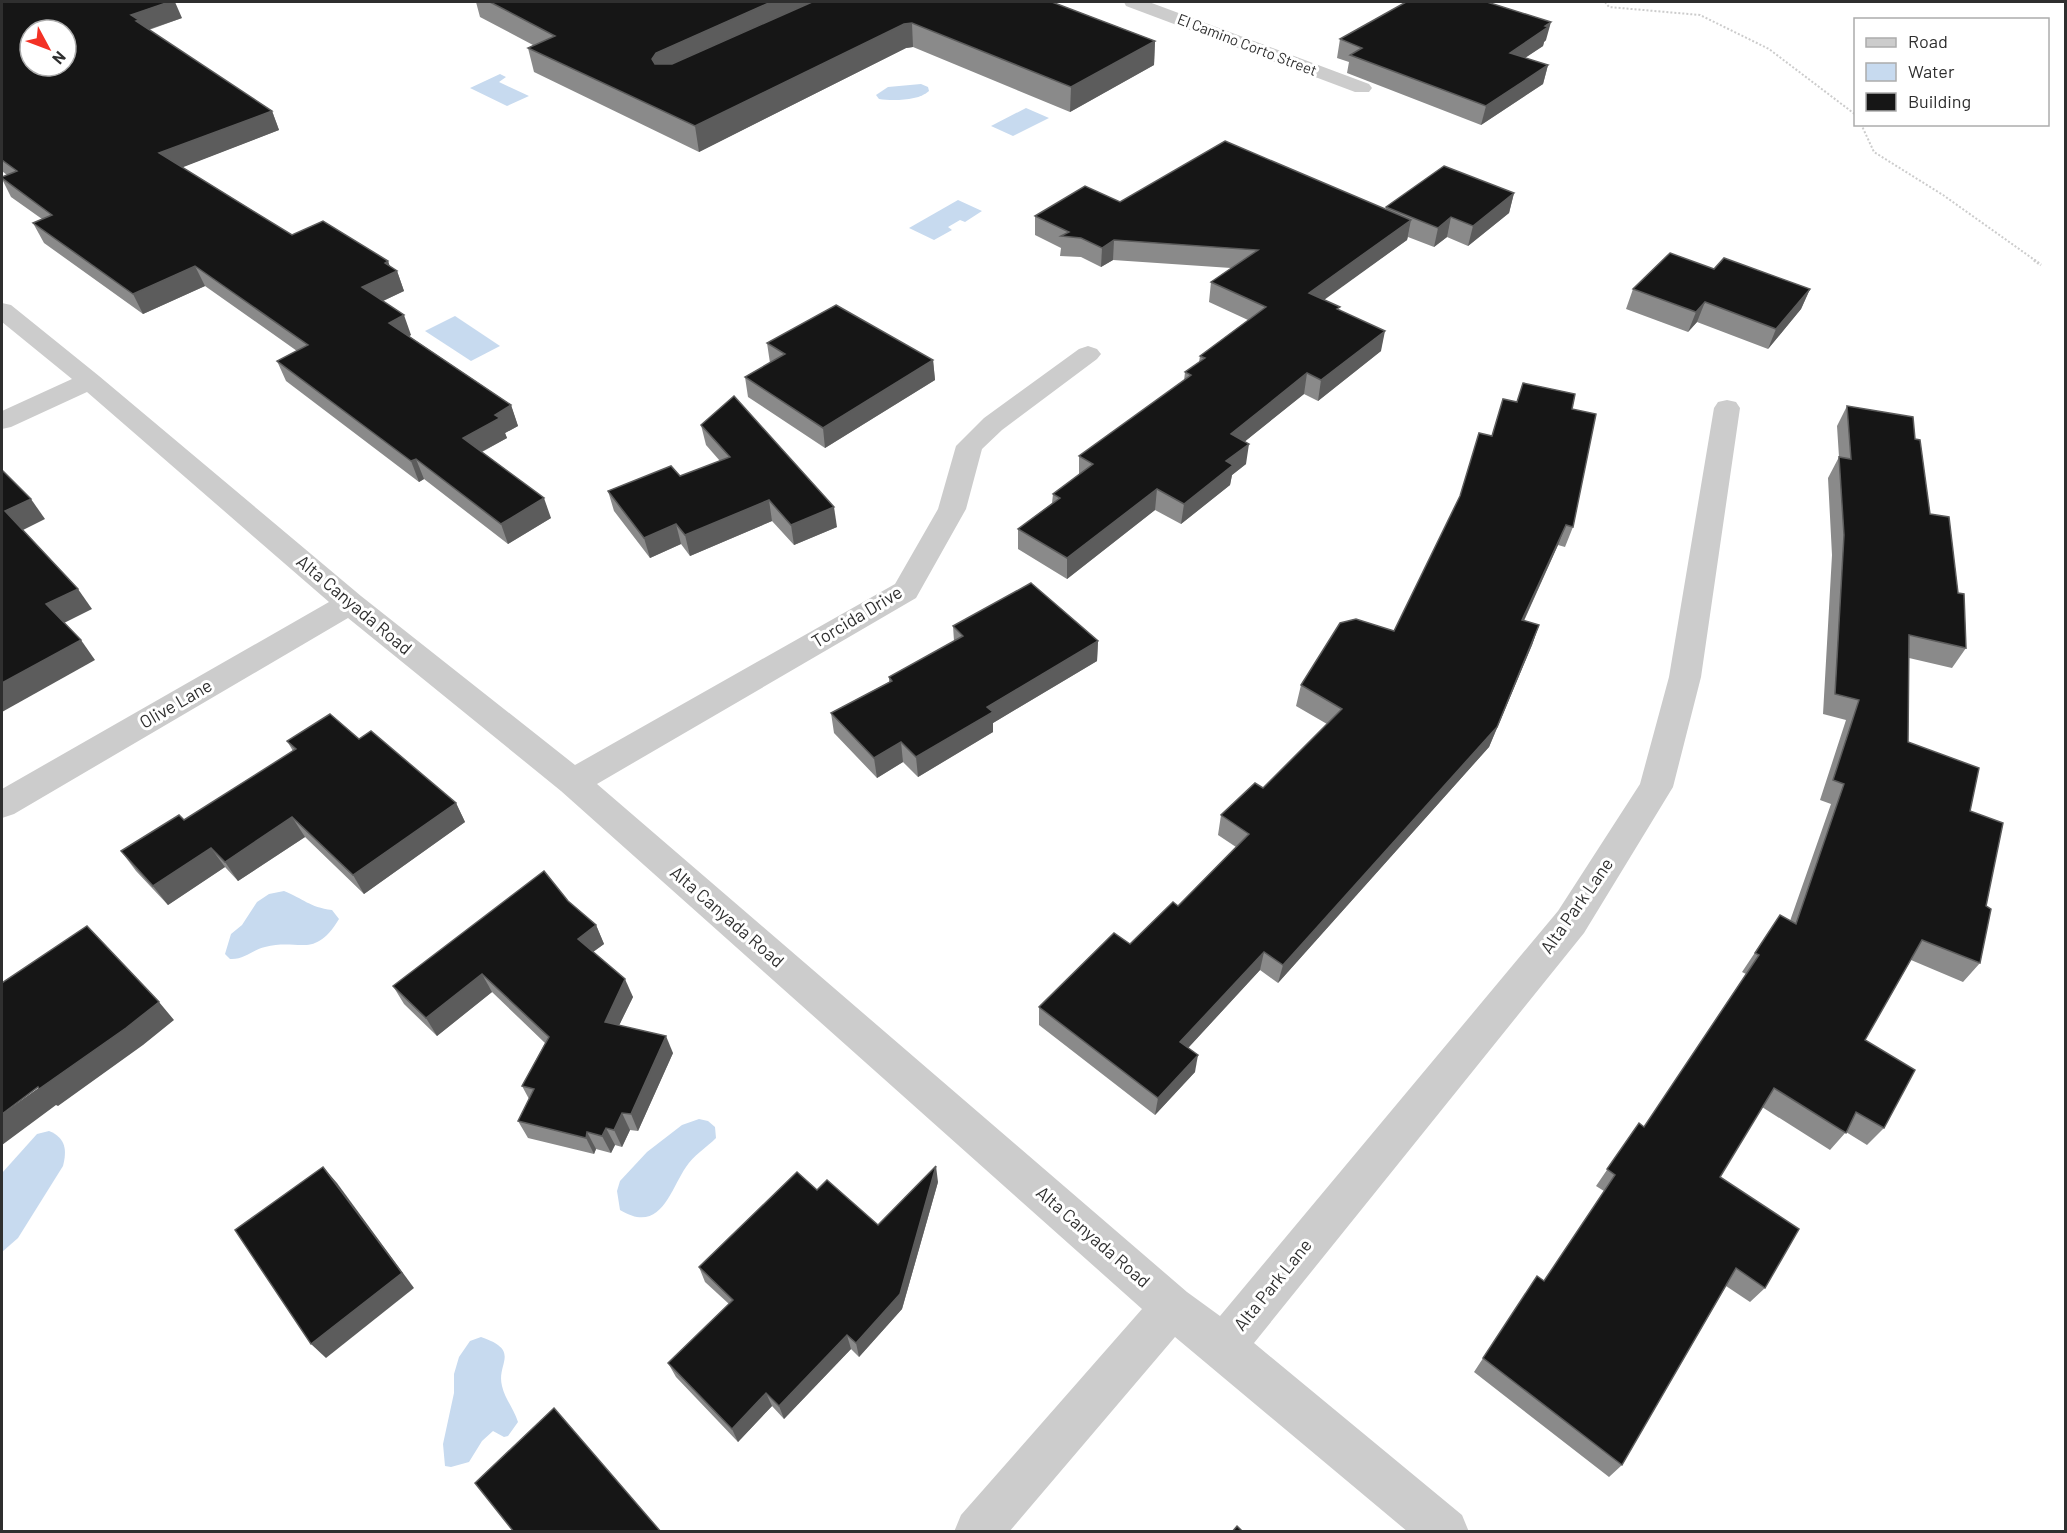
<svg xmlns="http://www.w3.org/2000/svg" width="2067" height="1533" font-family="Barlow,sans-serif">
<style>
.water{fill:#c7daef}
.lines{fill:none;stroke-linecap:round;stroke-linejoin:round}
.path-far1{stroke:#ccc;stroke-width:2;stroke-dasharray:2 2;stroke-linecap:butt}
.path{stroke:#ccc;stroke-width:3;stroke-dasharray:2 2;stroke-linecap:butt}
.minor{fill:#ccc;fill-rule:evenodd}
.wall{fill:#8a8a8a}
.shaded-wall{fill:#5c5c5c}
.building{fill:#161616;stroke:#5c5c5c;stroke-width:1.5;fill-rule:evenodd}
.labels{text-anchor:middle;stroke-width:6;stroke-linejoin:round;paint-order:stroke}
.far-street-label{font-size:15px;fill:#2f2f2f;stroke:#fff}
.street-label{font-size:18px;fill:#2f2f2f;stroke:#fff}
</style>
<rect width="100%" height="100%" fill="#fff"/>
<g class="water">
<path d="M500,74l6,3 -7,5 30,14 -22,10 -37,-18z"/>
<path d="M921,84l7,3 1,4c-10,10 -37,10 -50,8l-3,-4 12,-8z"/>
<path d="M1026,108l23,10 -36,18 -22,-10z"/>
<path d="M958,200l24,11 -17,11 -5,-2 -12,7 4,3 -18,10 -25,-12z"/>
<path d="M455,316l45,30 -29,15 -46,-30z"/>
<path d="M284,891c20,8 25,16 48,19l7,9c-25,41 -39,19 -74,28 -13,3 -21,13 -35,12l-5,-5 6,-20 11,-9 15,-23 12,-8z"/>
<path d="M699,1119l9,2 7,6 1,11c-9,9 -23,18 -30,29 -16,23 -25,68 -66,43l-3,-19 3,-10 27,-29 35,-27z"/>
<path d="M49,1131c17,7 18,19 14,35l-45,72 -16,14v-79l35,-39z"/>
<path d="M481,1337c41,14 15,26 21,49 3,13 12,23 16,36l-10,14 -4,1 -11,-6 -11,10 -13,21 -18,5 -6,-1 -2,-22 11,-51v-19l5,-17 11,-16z"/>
</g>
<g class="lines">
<g class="path-far1">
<path d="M1605,2l4,5 91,8 69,34 87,66"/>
<path d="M1861,124l13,28 69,43 93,66"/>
</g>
<path class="path" d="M2034,260l7,5"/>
<g class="minor">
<path d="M1124,2h25l220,82 3,4 -3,4h-14l-229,-86z"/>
<path d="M2,303l9,2 88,71 262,220 214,169 320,-181 43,-75 18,-63 28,-28 95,-69 9,-3 9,3 4,5 -4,5 -95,71 -20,19 -16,60 -50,89 -319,186 590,508 33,24 338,-405 82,-127 29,-107 45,-269 4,-6 9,-2 9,2 4,6 -39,269 -28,110 -89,146 -330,410 208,172 7,17h-61l-233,-195 -166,195h-55l7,-17 181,-206 -581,-518 -213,-173 -334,196 -12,4v-29l327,-187 -242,-210 -76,35 -9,2v-18l70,-32 -70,-57z"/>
</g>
</g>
<g class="wall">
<path d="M2,2l180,16 -33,12 123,81 7,19 -97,37 110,68 96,26 2,6 7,4 7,20 -21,10 28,34 -2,1 102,69 7,21 -13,7 2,5 -25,14 69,66 -43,26 -84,-65 -5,3 -133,-101 -9,-20 20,-10 -92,-65 -62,28 -99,-71 -11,-20 9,-4 -31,-22 -9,-18v-2l5,-2 -5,-4z"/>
<path d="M476,2h576l103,39 -1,24 -84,47 -157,-65 -7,1 -207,104 -165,-80 -6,-24 5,-3 -53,-28z"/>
<path d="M1340,39l206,1 -2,2 -1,4 -18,12 23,7 -5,19 -62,41 -134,-52 2,-11 -12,-4z"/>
<path d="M1514,193l-5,20 -41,33 -21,-9 -13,10 -26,-10 -1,3 -83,59 15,11 42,41 -63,50 -14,-7 -59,47 1,23 -14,11 -2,10 -49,39 -26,-14 -88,69 -49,-30v-20l34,-26 1,-9 26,-19v-19l105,-75 1,-9 14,-10 1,-6 48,-36 -39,-18 2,-20 20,-14 -118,-8 -12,7 -20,-10 -21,-1 1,-8 -26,-13v-19l85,-14 266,7v-2z"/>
<path d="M1714,269l96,20 -9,20 -33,40 -71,-27 -9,10 -62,-23 7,-20z"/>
<path d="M767,343l166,17 2,20 -110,68 -77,-51 -3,-20 25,-14z"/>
<path d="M1503,399l14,3 55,7 1,118 -8,20 -7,-2 -34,76 15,4 -7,20 -43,102 -211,236 -18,-13 -72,78 7,24 -40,43 -116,-90v-18l91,-63 48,-38 58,-59 -18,-12 3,-20 42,-27 64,-64 -31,-18 5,-21 93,-54 98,-195z"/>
<path d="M1847,406l68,33 15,75 28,79 8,55 -14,20 -43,-10 -1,84 62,69 16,95 -6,57 -17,19 -52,-22 -46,80 19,88 -17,17 -21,-13 -16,18 -68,-43 -42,70 45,111 -15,14 -24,-16 -104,179 -13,12 -135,-105 63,-96 7,5 60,-90 -8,-5 43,-63 5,4 102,-153 -4,-2 38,-57 10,6 41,-117 -11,-4 26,-80 -23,-6 9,-159 -4,-77 11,-21 -2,-31z"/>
<path d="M701,425l136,102 -43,18 -22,-24 -82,35 -9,-12 -31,14 -36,-47 -6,-20 72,-15 40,-15 -14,-16z"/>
<path d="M953,626l145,15 -1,20 -104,62v9l-75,45 -15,-15 -26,16 -43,-45 -3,-20 58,-31v-5l65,-36z"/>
<path d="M359,739l97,64 9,19 -101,72 -59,-57 -67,44 -13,-14 -57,38 -32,-34 -15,-20 63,-31 109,-69 -6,-10z"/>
<path d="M568,901l28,24 8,19 -11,8 40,45 -14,28 54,28 -35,78 -8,-1 -8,17 -7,-2 -4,8 -15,-4 -2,5 -66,-16 -10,-17 11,-22 -7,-13 23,-43 -53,-51 -55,44 -33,-32 -11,-18z"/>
<path d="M938,1182l-36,127 -43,48 -8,-8 -67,70 -12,-13 -34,36 -62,-65 -8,-14 61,-59 -24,-22 -6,-15 179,-42z"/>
</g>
<g class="shaded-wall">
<path d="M169,2h6l7,16 -38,13 -13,-16z"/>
<path d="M771,2h55l-165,75 -9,-18 4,-6z"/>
<path d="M1551,22l-5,18 -2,2 -1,4 -38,25 5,-18z"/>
<path d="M912,23l1,24 -7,1 -207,104 -4,-26 209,-102z"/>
<path d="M1155,41l-1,24 -84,47 1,-25z"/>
<path d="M1548,65l-5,19 -62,41 5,-19z"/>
<path d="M272,111l7,19 -111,43 -9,-20z"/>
<path d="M1514,193l-5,20 -41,33 5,-20z"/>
<path d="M1451,217l-4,20 -13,10 4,-19z"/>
<path d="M1411,220l-4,20 -101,73 3,-20z"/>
<path d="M1114,240l-1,20 -12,7 1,-19z"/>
<path d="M388,261l4,12 5,-2 7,20 -34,16 -8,-20 23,-24z"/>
<path d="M195,266l10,20 -62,28 -10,-20z"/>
<path d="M1810,289l-9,20 -33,40 8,-20z"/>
<path d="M1705,302l-8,20 -9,10 8,-20z"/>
<path d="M404,315l7,20 -14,8 -8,-20z"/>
<path d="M1385,331l-4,20 -63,50 3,-21z"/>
<path d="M933,360l2,20 -110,68 -2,-20z"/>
<path d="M1307,373l-3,21 -76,61 3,-21z"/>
<path d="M511,405l7,21 -13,7 2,5 -37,20 -7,-20 32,-23z"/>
<path d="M1249,444l-3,20 -14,11 -2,10 -49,39 3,-20 42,-43z"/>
<path d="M416,459l8,20 -5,3 -8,-21z"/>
<path d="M1157,489l-2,21 -88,69v-21z"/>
<path d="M544,498l7,20 -43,26 -7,-20z"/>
<path d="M31,499l14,20 -26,13 -14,-21z"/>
<path d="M769,500l3,21 -82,35 -5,-21z"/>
<path d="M834,507l3,20 -43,18 -3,-20z"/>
<path d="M676,524l5,20 -31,14 -6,-20z"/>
<path d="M1566,525l-8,20 -43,95 7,-20z"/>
<path d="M78,589l14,20 -32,16 -14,-21z"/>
<path d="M1539,625l-7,20 -43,102 -211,236 5,-18z"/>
<path d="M81,640l14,20 -93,52v-29z"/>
<path d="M1098,641l-1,20 -104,62v9l-75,45 -2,-20 71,-50z"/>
<path d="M901,742l2,20 -26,16 -3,-20z"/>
<path d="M456,803l9,19 -101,72 -11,-19z"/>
<path d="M292,817l13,20 -67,44 -13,-19z"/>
<path d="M211,848l14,19 -57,38 -15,-19z"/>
<path d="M596,925l8,19 -18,13 -8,-18z"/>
<path d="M1264,952l-4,18 -83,90 3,-18z"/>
<path d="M482,974l10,18 -55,44 -11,-18z"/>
<path d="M625,979l8,18 -21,43 -7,-18z"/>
<path d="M159,1002l15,18 -31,25 -85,61 -2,-1 -54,40v-31z"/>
<path d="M666,1036l7,17 -35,78 -7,-17z"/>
<path d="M1198,1055l-3,17 -40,43 3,-17z"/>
<path d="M622,1113l8,17 -8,17 -8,-17z"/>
<path d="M606,1128l9,17 -4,8 -9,-17z"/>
<path d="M587,1132l9,17 -2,5 -8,-16z"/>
<path d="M936,1166l2,16 -36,127 -43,48 -3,-14z"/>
<path d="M323,1167l14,16 77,105 -88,70 -15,-14z"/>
<path d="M847,1335l4,14 -67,70 -5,-13z"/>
<path d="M766,1393l6,13 -34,36 -6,-13z"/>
</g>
<g class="building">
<path d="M2,2h167l-38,13 8,5 -3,1 136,90 -113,42 133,82 31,-14 65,40 -3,2 12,8 -35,16 42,28 -15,8 122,82 -16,10 5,3 -37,20 81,60 -43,26 -85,-65 -5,2 -134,-100 31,-16 -113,-79 -62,28 -100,-71 19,-8 -50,-37v-1l15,-6 -15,-11zM30,30h36v36h-36z"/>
<path d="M490,2h281l-115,51 -4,6 3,5h17l140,-62h240l103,39 -84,46 -159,-64 -8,1 -209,102 -167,-78 27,-12z"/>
<path d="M1406,2h81l64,20 -6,4 3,1 -38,26 38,12 -62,41 -136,-51 12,-7 -22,-9z"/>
<path d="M1225,141l186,79 -102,73 31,14 -3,2 48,22 -64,49 -14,-7 -76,61 18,10 -23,17 7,4 -49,39 -27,-15 -90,69 -49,-29 42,-31 -7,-4 40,-30 -14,-8 112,-81 -6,-3 20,-14 -5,-2 66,-49 -55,-25 47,-32 -144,-10 -12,8 -21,-10 -20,-2 8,-4 -34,-16 50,-30 35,16z"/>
<path d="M1444,166l70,27 -41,33 -22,-9 -13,11 -52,-21z"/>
<path d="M1670,253l44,16 10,-11 86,31 -34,40 -71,-27 -9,10 -63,-23z"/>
<path d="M836,305l97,55 -110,68 -78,-51 40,-23 -18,-11z"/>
<path d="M1523,383l52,11 -3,15 24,5 -23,113 -7,-2 -44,95 17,5 -42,102 -214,238 -19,-13 -84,90 18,13 -40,43 -119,-91 75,-74 16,11 43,-42 5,4 71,-72 -28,-19 34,-32 8,5 79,-79 -41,-24 39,-62 16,-4 38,12 66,-135 19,-63 13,3 11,-37 14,3z"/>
<path d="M734,396l100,111 -43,18 -22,-25 -84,35 -9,-11 -32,14 -36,-47 63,-25 9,10 50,-19 -29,-32z"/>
<path d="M1847,406l66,11 2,22 5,1 10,74 19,3 9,76 6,1 2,54 -57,-13 -1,107 71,26 -9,43 33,12 -17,83 5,3 -11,54 -58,-23 -57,100 50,30 -31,58 -28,-16 -10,21 -72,-45 -54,89 79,52 -34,59 -29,-20 -114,197 -139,-107 54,-82 7,5 71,-106 -8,-6 32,-46 5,4 115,-172 -4,-2 25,-38 16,9 48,-140 -11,-4 26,-80 -24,-6 9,-159 -5,-78 12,2z"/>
<path d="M2,470l29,29 -26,12 73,78 -32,15 35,36 -79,43z"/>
<path d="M1031,583l67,58 -111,66 6,5 -77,45 -15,-15 -27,16 -43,-45 61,-32 -3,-4 74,-41 -10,-10z"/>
<path d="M330,714l29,25 12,-8 85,72 -103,72 -61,-58 -67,45 -14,-14 -58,38 -32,-35 58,-36 5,5 112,-71 -9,-8z"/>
<path d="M544,871l24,30 28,24 -18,14 47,40 -20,43 61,14 -35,78 -9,-1 -8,17 -8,-2 -4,8 -15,-4 -1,6 -68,-17 16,-32 -12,-3 27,-49 -67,-63 -56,44 -33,-32z"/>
<path d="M87,926l72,76 -33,26 -87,61 -1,-2 -36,27v-131z"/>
<path d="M936,1166l-36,128 -44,49 -9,-8 -68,71 -13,-13 -34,36 -64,-66 65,-63 -34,-33 98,-95 20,18 10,-10 51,45z"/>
<path d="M323,1167l79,106 -91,71 -76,-114z"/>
<path d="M554,1408l107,124h-147l-39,-49z"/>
<path d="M1237,1526l6,6h-11z"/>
</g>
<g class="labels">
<g class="far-street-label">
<text transform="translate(1247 45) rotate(21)" y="5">El Camino Corto Street</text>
</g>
<g class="street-label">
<text transform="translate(354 605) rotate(40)" y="6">Alta Canyada Road</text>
<text transform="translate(857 617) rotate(-31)" y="6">Torcida Drive</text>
<text transform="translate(176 704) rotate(-30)" y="6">Olive Lane</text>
<text transform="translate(1577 906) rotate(-55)" y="6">Alta Park Lane</text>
<text transform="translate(727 917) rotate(41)" y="6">Alta Canyada Road</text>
<text transform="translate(1093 1237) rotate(41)" y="6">Alta Canyada Road</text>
<text transform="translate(1273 1285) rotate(-51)" y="6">Alta Park Lane</text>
</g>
</g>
<rect width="2067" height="1533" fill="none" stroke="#2f2f2f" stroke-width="6"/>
<rect x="1854" y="18" width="195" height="108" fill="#ffffff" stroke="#acacac" stroke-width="1.5"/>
<rect x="1866" y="38" width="30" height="9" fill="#cccccc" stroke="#acacac" stroke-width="1.5"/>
<text x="1908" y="48" font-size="18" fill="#2f2f2f">Road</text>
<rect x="1866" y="63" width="30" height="18" fill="#c7daef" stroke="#acacac" stroke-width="1.5"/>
<text x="1908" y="78" font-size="18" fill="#2f2f2f">Water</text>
<rect x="1866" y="93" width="30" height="18" fill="#161616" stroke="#acacac" stroke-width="1.5"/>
<text x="1908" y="108" font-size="18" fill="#2f2f2f">Building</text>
<g transform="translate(48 48) rotate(131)"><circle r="28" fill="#ffffff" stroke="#acacac" stroke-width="1.5"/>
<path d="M0-4.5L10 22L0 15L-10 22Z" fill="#f33125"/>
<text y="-9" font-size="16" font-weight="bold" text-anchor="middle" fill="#2f2f2f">N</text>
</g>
</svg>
